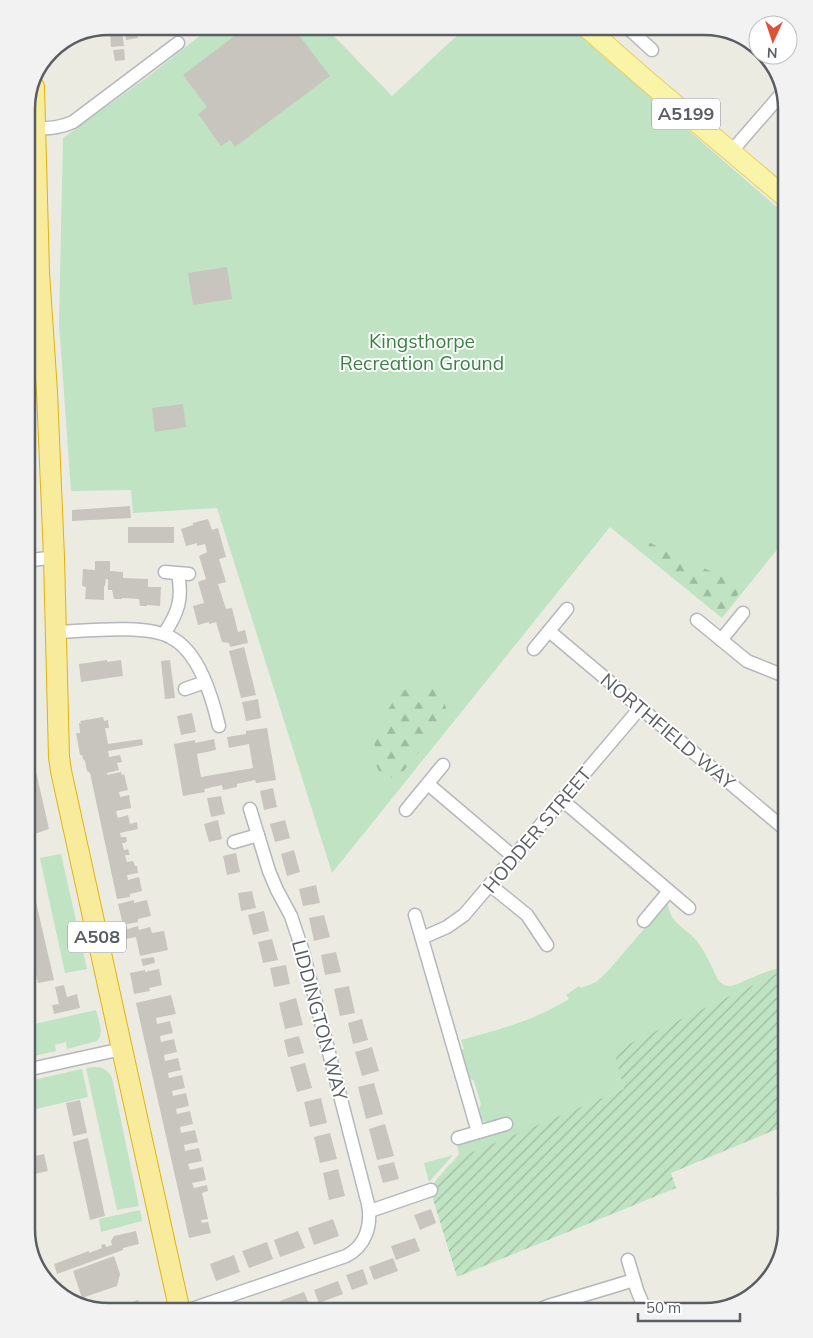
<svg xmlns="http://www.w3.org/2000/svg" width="813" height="1338" font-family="Mulish,sans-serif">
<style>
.green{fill:#bfe3c3}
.forest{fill:url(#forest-firs)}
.garden{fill:url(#garden-furrows)}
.building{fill:#c8c5bf}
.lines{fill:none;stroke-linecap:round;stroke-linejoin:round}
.minor-casing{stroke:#b4b7bc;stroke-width:15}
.primary-casing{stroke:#e8ce5e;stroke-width:21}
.trunk-casing{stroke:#e1b20d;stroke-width:22}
.minor{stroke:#fff;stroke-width:12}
.primary{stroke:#faf4a9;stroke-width:19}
.trunk{stroke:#f8ec9c;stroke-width:20}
.labels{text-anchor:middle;stroke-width:4;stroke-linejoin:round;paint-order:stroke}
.shield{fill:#fff;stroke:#8c8e91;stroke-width:1}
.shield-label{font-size:18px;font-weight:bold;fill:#5a5d62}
.park-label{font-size:19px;fill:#398243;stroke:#fff}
.street-label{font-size:19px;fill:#5a5d62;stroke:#fff}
.rim{fill:none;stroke:#5a5d62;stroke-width:2.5}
</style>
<defs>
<pattern id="forest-firs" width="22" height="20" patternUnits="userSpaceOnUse" patternTransform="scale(1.25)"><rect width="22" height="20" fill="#bfe3c3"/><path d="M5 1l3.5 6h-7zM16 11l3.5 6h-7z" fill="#9ebba2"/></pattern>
<pattern id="garden-furrows" width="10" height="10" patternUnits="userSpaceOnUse" patternTransform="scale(1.25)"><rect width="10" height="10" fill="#bfe3c3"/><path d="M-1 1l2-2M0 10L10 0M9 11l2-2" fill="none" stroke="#9ebba2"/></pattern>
</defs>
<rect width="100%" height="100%" fill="#ecebe2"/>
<g class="green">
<path d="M571,28l216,188v321l-65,81 -112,-91 -278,346 -115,-365 -84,5 -2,-23 -60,1 -12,-167 4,-186 83,-60 60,-47 122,-1 64,66 72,-67z"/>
<path d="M61,854l26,115 -22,4 -25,-115z"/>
<path d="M668,904c2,20 17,23 29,37 9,12 15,26 21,39 3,3 7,6 11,6 3,0 8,-2 11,-3 16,-8 30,-13 47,-17v3l-172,82 9,38 -171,72 6,-7 -2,-11 33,-21h-5l-5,-4 -2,-6 3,-8 -7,-23 -6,-4 -8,-27 4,-1 -3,-9c40,-11 72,-19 108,-41l-3,-4 13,-9 2,2 15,-6 12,-11 54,-63z"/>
<path d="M96,1010c2,10 9,23 1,31l-30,8 -1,-7 -11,3 1,6 -30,7v-32z"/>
<path d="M94,1067c9,0 14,3 18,11l27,128 -22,4 -31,-142z"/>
<path d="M82,1069l6,28 -52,12 -7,-28z"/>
<path d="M453,1155l-24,27 -5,-19z"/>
<path d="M140,1210l2,11 -41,11 -2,-13z"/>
</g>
<g class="forest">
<path d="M612,525l132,62 -22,27z"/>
<path d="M418,684c16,1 28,14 29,30l-1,4 -44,55c-17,13 -28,-4 -28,-21 0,-19 16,-53 33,-64 3,-2 7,-3 11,-4z"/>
</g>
<path class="garden" d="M787,969v156l-116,48 5,15 -219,89 -28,-91 4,-2 16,-19 7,-6 168,-70 -10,-38z"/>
<g class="building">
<path d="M295,30l35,46 -95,71 -5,-7 -9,6 -23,-32 9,-7 -24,-32 58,-44z"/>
<path d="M110,32h12l2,14 -13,1z"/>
<path d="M125,32h12l1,6 -12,2z"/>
<path d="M124,49l1,11 -10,1 -2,-11z"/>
<path d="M227,267l5,32 -39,6 -5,-32z"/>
<path d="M183,404l3,23 -31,5 -3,-24z"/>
<path d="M130,506l1,12 -59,3v-11z"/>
<path d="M208,519l4,11 6,-2 8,29 -7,2 7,23 -8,2 8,25 6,-1 6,24 7,-2 3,13 -18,4 -1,-4 -7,-1 -6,-20 -7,2v-2l-11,3 -5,-19 11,-3 -6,-21 8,-3 -7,-23 8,-4 -2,-8 -8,2v-3l-11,3 -5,-17 12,-4v-2z"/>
<rect x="128" y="527" width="46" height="16"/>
<path d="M95,561h15v10l13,1v6l25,1v8h13l-1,19 -13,-1v1h-7l-1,-7 -17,-1v1h-8l-2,-9h-4v-11h-2l-1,7h-1v14l-19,-1 1,-12 -4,-1 1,-17 12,1z"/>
<path d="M244,647l12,48 -15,3 -12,-47z"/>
<path d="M107,660v2l14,-2 2,16 -42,6 -2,-18z"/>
<path d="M170,660l5,38 -10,1 -4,-38z"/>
<path d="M26,663h6l2,60h-8z"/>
<path d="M258,699l3,19 -15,3 -4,-19z"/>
<path d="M192,713l4,19 -15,3 -4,-19z"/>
<path d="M103,717l1,4 4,-1 1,8h-4l3,16 34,-5 1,6 -35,6 1,6 11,-2 2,7 -5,1 2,7 -12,3v2l14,-3 1,3 2,-1 4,16 -9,2 1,5 9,-2 2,13 -15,3 2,7 10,-3 2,9 7,-2 1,7 -18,4 1,4h5l1,4 -2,2h-3l2,7 4,-1 2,6h-5l2,7 6,-1 2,5h2l1,7 -11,2 1,5 11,-3 3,14 -12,3v3l-13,2 -27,-126 -3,-2 -2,-10 -2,-2 -1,-4h-2l-4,-22h4l-1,-10h2l-1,-2z"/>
<path d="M267,728l9,52 -20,3 -1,-3 -18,4v3l-14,3 -1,-5 -18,4 1,3 -22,4 -9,-52 21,-4v3l19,-4 2,11 -19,4 4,23 52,-9 -4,-24 -20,4 -2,-11 19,-3v-3z"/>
<path d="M34,729v16h-8v-15z"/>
<path d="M26,751h8l1,7h-9z"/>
<path d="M35,767l14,62 -23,8v-20l7,-1 -2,-6 -5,1v-13l2,-1 -2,-6v-21z"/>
<path d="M273,788l4,19 -13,3 -4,-19z"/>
<path d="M221,796l4,18 -14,3 -4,-19z"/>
<path d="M218,820l4,19 -13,3 -5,-18z"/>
<path d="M285,820l5,18 -15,4 -5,-18z"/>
<path d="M294,850l6,22 -13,4 -6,-22z"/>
<path d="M236,853l4,19 -13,3 -4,-19z"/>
<path d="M26,857l8,33 -8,2z"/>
<path d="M316,885l4,18 -17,3 -4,-17z"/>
<path d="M252,891l4,17 -15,3 -3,-18z"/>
<path d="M134,900v3l13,-3 4,16 -13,3v3l-15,3 -5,-21z"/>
<path d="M36,902l18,78 -16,3 -12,-51v-28z"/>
<path d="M264,911l5,20 -16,4 -5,-20z"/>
<path d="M324,915l6,22 -16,4 -5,-23z"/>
<path d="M138,926l1,4 11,-3 2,6 12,-2 4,19 -28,6 -4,-19 -10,2 -2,-9z"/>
<path d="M272,939l6,21 -15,3 -5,-21z"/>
<path d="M336,952l5,20 -16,3 -4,-20z"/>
<path d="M154,957l1,6 -12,3 -2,-7z"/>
<path d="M286,965l4,19 -16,3 -4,-19z"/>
<path d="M159,969l3,16 -13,3 1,3 -16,3 -4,-21 15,-3v2z"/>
<path d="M64,985l3,12 10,-3 3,14 -26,6 -2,-9 7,-1 -4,-17z"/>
<path d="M349,986l6,27 -15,3 -6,-27z"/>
<path d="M171,995l5,19 -20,4 1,6 13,-3 3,12 -13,3 1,6 13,-3 3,13 -13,3 1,6 13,-3 3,12 -13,3 1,5 13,-3 3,13 -13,3 1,5 13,-3 3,13 -13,3 1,5 13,-3 3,13 -13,3 1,6 14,-3 3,12 -14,3 1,6 14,-3 3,13 -14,3 2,6 13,-3 3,13 -14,3 2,5 13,-3 1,6 -6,2 6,26 -7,1 1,3 6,-1 3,11 -22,5 -53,-235z"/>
<path d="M296,998l7,27 -18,4 -6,-26z"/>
<path d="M362,1019l6,21 -15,4 -5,-21z"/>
<path d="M299,1036l5,17 -16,4 -4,-17z"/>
<path d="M372,1047l7,24 -17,5 -7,-24z"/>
<path d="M305,1063l7,25 -15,4 -7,-25z"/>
<path d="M374,1083l9,31 -17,5 -8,-32z"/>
<path d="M26,1088l6,20 -6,1z"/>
<path d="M321,1098l6,25 -17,4 -6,-25z"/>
<path d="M80,1100l7,33 -14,3 -7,-33z"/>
<path d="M385,1124l9,32 -17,4 -8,-31z"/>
<path d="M330,1133l7,26 -17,4 -6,-26z"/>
<path d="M88,1138l17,78 -15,4 -17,-78z"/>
<path d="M44,1154l4,17 -22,5v-18z"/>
<path d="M394,1162l5,17 -16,4 -5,-17z"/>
<path d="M338,1169l7,27 -16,4 -6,-27z"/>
<path d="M431,1209l5,14 -16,7 -6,-15z"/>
<path d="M333,1219l6,17 -25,9 -6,-17z"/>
<path d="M26,1220l4,14 -2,1 -2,-6z"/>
<path d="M136,1231l3,13 -16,4v2l-66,24 -3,-10 35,-13v2l13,-5 -1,-3 4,-1 1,3 6,-2 -1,-4 3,-5z"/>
<path d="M298,1231l7,17 -25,9 -6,-17z"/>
<path d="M415,1238l5,13 -24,9 -5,-14z"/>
<path d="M267,1242l6,17 -24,9 -7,-17z"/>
<path d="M234,1255l6,17 -24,9 -6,-17z"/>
<path d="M114,1256l6,18 -3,12 -35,12 -9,-27z"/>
<path d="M393,1258l5,13 -24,9 -5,-13z"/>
<path d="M363,1269l5,15 -16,6 -6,-15z"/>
<path d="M338,1281l5,13 -24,9 -5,-13z"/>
<path d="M304,1292l6,14 -17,6h-9l-4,-11z"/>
<path d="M138,1300l5,12h-34v-1z"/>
<path d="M272,1303l3,9h-16l-1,-4z"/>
</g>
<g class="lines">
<defs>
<g id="minor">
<path d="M627,27l25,23"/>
<path d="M35,129c14,-1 25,-1 38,-7l105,-79"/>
<path d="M731,152l52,-60"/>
<path d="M26,561l28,-4"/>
<path d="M165,572l24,2"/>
<path d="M697,620l50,41 40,16"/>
<path d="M549,631l238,200"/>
<path d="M55,632c30,-1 90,-8 115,5 29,14 42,60 49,89"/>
<path d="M164,634c14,-21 19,-35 14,-60"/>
<path d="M721,640l22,-27"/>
<path d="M534,649l33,-40"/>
<path d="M185,689l20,-7"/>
<path d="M428,784l86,73"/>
<path d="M562,800l127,108"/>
<path d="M406,810l37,-45"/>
<path d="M234,842l24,-7"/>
<path d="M490,885l37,30 20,30"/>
<path d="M415,915l63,217"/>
<path d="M644,921l25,-30"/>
<path d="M422,938l25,-11 17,-12 176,-207"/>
<path d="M26,1070l96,-21"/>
<path d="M458,1138l48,-14"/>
<path d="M784,1193l3,2"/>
<path d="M370,1211l61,-21"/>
<path d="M628,1260l9,30 9,22"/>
<path d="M486,1311l1,1"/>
<path d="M183,1312l163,-56c20,-10 26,-31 22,-52l-65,-252 -12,-36 -14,-26 -8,-19 -19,-62"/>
<path d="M533,1312l15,-6 86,-26"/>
</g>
<path id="primary" d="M587,28l57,50 143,121"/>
<path id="trunk" d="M34,87l5,185 8,120 7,165 5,200 2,14 61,278 58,263"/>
</defs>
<use href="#minor" class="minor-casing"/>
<use href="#primary" class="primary-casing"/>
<use href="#trunk" class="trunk-casing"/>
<use href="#minor" class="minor"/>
<use href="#primary" class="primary"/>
<use href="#trunk" class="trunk"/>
</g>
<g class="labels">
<g class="shield">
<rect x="652" y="98.5" width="68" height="31" rx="4"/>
<rect x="68" y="921.5" width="58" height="31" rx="4"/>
</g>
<g class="shield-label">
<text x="686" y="120">A5199</text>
<text x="97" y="943">A508</text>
</g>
<g class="park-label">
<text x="422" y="348">Kingsthorpe<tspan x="422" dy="22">Recreation Ground</tspan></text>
</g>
<g class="street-label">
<text transform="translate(668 731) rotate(40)" y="7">NORTHFIELD WAY</text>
<text transform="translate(537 830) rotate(-50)" y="7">HODDER STREET</text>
<text transform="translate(320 1020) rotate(75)" y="7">LIDDINGTON WAY</text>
</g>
</g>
<path d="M0 0H813V1338H0ZM109 35H704A74 74 0 0 1 778 109V1229A74 74 0 0 1 704 1303H109A74 74 0 0 1 35 1229V109A74 74 0 0 1 109 35Z" fill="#f2f2f2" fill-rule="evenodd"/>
<path class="rim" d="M109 35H704A74 74 0 0 1 778 109V1229A74 74 0 0 1 704 1303H109A74 74 0 0 1 35 1229V109A74 74 0 0 1 109 35Z"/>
<g transform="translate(773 40) rotate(183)"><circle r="24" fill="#ffffff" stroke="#bdbec0"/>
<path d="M0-4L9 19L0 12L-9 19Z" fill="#de5236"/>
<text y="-8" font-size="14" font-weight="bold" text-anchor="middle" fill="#5a5d62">N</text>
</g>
<path d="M638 1313v8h102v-8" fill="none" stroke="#5a5d62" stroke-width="2.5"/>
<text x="646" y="1313" font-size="15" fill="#5a5d62" stroke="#ffffff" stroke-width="4" paint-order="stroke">50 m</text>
</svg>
